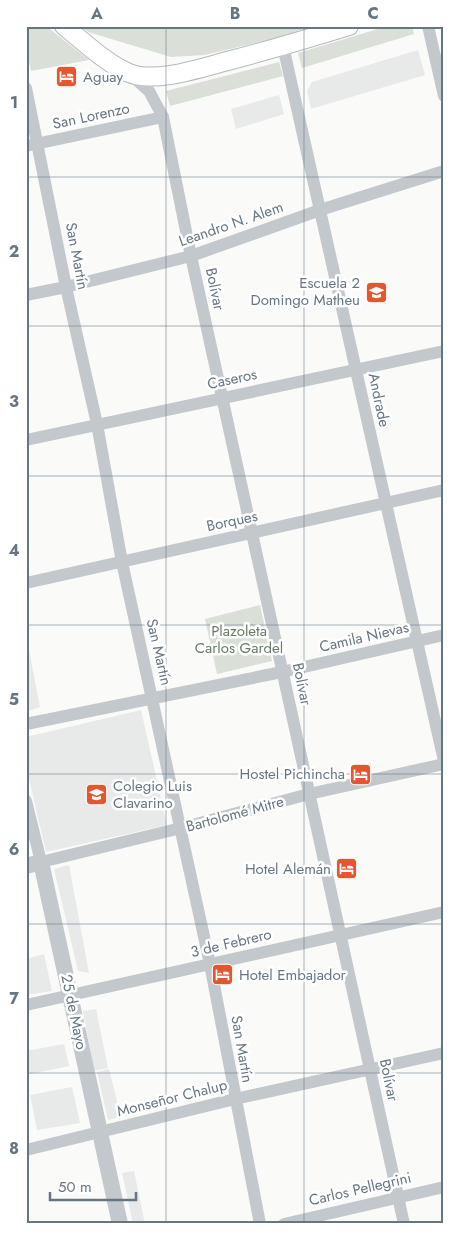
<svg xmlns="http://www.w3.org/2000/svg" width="470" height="1250" font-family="Jost,sans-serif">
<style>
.built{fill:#e8e9e9}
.green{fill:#dadfd7}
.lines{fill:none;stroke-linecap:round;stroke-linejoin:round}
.secondary-casing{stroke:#b3babf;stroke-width:20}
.minor{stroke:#c3c8cc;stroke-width:12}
.tertiary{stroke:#c3c8cc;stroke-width:16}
.secondary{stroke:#fff;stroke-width:18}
.grid{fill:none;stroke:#657683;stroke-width:1;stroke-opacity:0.55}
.labels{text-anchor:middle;stroke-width:5;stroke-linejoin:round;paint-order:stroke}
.poi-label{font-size:15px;fill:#657683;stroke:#fff;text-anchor:start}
.street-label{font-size:15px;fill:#657683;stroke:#fff}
.park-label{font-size:15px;fill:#687a64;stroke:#fff}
.neatline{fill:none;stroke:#657683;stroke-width:2}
.grid-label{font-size:16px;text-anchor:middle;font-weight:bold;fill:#657683}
</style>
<rect width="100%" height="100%" fill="#fafaf8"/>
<g class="built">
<path d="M418,50l7,25 -114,34 -4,-18 5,-9z"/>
<path d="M279,95l5,19 -48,15 -5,-20z"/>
<path d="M26,634l14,73 -14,5z"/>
<path d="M141,710l26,115 -121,27 -20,-86v-29z"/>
<path d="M69,865l20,108 -11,-2 -24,-102z"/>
<path d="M44,954l8,37 -26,4v-36z"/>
<path d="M96,1009l12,59 -14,3 -11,-60z"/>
<path d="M64,1044l5,22 -43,9v-24z"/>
<path d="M108,1069h1l12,48 -13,3 -11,-48z"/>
<path d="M72,1087l8,36 -43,7 -7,-35z"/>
<path d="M134,1171l11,53h-12l-11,-51z"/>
</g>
<g class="green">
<path d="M26,26h20l43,34 -58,11 -5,-24z"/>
<path d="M81,26h233l-42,13 -67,16 -34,2 -83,-25z"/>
<path d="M388,26h24l2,8 -112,34 -4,-15z"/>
<path d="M279,62l4,14 -113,30 -4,-15z"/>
<path d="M260,605l12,56 -55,13 -12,-55z"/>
</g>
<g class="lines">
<defs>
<path id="secondary" d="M64,26c20,16 42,37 65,47 27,11 75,-6 102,-13 39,-10 79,-22 118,-34"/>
</defs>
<use href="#secondary" class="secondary-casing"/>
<g class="minor">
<path d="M428,26l16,70"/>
<path d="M283,46l161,715"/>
<path d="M130,74l19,17 14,26 28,139 213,968"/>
<path d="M26,88l40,199 31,137 25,138 88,402 50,260"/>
<path d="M26,146l137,-29"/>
<path d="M26,295l40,-8 125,-31 129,-46 124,-39"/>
<path d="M26,440l418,-89"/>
<path d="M26,583l418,-93"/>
<path d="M26,724l256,-52 162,-37"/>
<path d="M26,801l15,61 140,-34 128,-34 135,-30"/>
<path d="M26,1005l418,-93"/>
<path d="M26,1150l209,-51 209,-46"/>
<path d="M284,1224l160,-37"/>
</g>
<path class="tertiary" d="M26,866l15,-4 79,362"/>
<use href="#secondary" class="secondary"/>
</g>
<path class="grid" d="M166,26v1198M304,26v1198M26,177h418M26,326h418M26,476h418M26,625h418M26,774h418M26,924h418M26,1073h418"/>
<defs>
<symbol id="hotel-square" viewBox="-11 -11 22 22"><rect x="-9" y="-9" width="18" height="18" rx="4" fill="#e4572e" stroke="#fff"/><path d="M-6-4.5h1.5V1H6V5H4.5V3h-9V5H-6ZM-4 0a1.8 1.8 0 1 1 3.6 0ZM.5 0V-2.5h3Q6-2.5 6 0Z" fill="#fff"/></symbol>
<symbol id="school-square" viewBox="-11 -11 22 22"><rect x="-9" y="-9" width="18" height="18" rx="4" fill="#e4572e" stroke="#fff"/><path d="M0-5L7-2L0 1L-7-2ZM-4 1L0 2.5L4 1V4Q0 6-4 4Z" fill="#fff"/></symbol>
</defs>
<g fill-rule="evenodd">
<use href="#hotel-square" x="54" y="64" width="25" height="25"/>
<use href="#school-square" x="364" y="280" width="25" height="25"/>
<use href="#hotel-square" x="348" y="762" width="25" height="25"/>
<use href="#school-square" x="84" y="782" width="25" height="25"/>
<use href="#hotel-square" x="334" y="856" width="25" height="25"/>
<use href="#hotel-square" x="210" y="962" width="25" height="25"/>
</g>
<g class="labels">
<g class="poi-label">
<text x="83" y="82">Aguay</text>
<text x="360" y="288" text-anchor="end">Escuela 2<tspan x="360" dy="17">Domingo Matheu</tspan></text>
<text x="345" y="779" text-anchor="end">Hostel Pichincha</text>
<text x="113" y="791">Colegio Luis<tspan x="113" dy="17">Clavarino</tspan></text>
<text x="331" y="874" text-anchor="end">Hotel Alemán</text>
<text x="239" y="980">Hotel Embajador</text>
</g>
<g class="street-label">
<text transform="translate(91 116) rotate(-12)" y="5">San Lorenzo</text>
<text transform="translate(231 224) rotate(-19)" y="5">Leandro N. Alem</text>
<text transform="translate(77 256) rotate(79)" y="5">San Martín</text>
<text transform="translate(215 289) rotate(78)" y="5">Bolívar</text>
<text transform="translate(232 379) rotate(-12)" y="5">Caseros</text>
<text transform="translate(379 400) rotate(78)" y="5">Andrade</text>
<text transform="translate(232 521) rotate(-12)" y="5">Borques</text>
<text transform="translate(364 637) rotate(-13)" y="5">Camila Nievas</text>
<text transform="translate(159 652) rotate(77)" y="5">San Martín</text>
<text transform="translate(302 684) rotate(78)" y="5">Bolívar</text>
<text transform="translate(235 814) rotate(-15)" y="5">Bartolomé Mitre</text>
<text transform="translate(231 943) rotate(-13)" y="5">3 de Febrero</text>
<text transform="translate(74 1012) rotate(78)" y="5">25 de Mayo</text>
<text transform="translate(242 1049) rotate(80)" y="5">San Martín</text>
<text transform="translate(389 1080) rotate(78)" y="5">Bolívar</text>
<text transform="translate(172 1098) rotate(-14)" y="5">Monseñor Chalup</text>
<text transform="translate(360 1189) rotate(-13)" y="5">Carlos Pellegrini</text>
</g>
<g class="park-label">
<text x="239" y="636">Plazoleta<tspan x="239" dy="17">Carlos Gardel</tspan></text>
</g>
</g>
<rect width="470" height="1250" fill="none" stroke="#ffffff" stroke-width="55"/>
<path d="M50 1192v8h86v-8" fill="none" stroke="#657683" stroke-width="2.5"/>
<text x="58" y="1192" font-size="15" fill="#657683" stroke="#ffffff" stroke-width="4" paint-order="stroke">50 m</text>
<rect x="28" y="28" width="414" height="1194" class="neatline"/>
<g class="grid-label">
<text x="97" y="19">A</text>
<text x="235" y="19">B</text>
<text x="373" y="19">C</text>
<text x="14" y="108">1</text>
<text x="14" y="257">2</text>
<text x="14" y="407">3</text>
<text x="14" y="556">4</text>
<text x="14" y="705">5</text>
<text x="14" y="855">6</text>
<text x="14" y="1004">7</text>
<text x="14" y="1154">8</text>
</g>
</svg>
